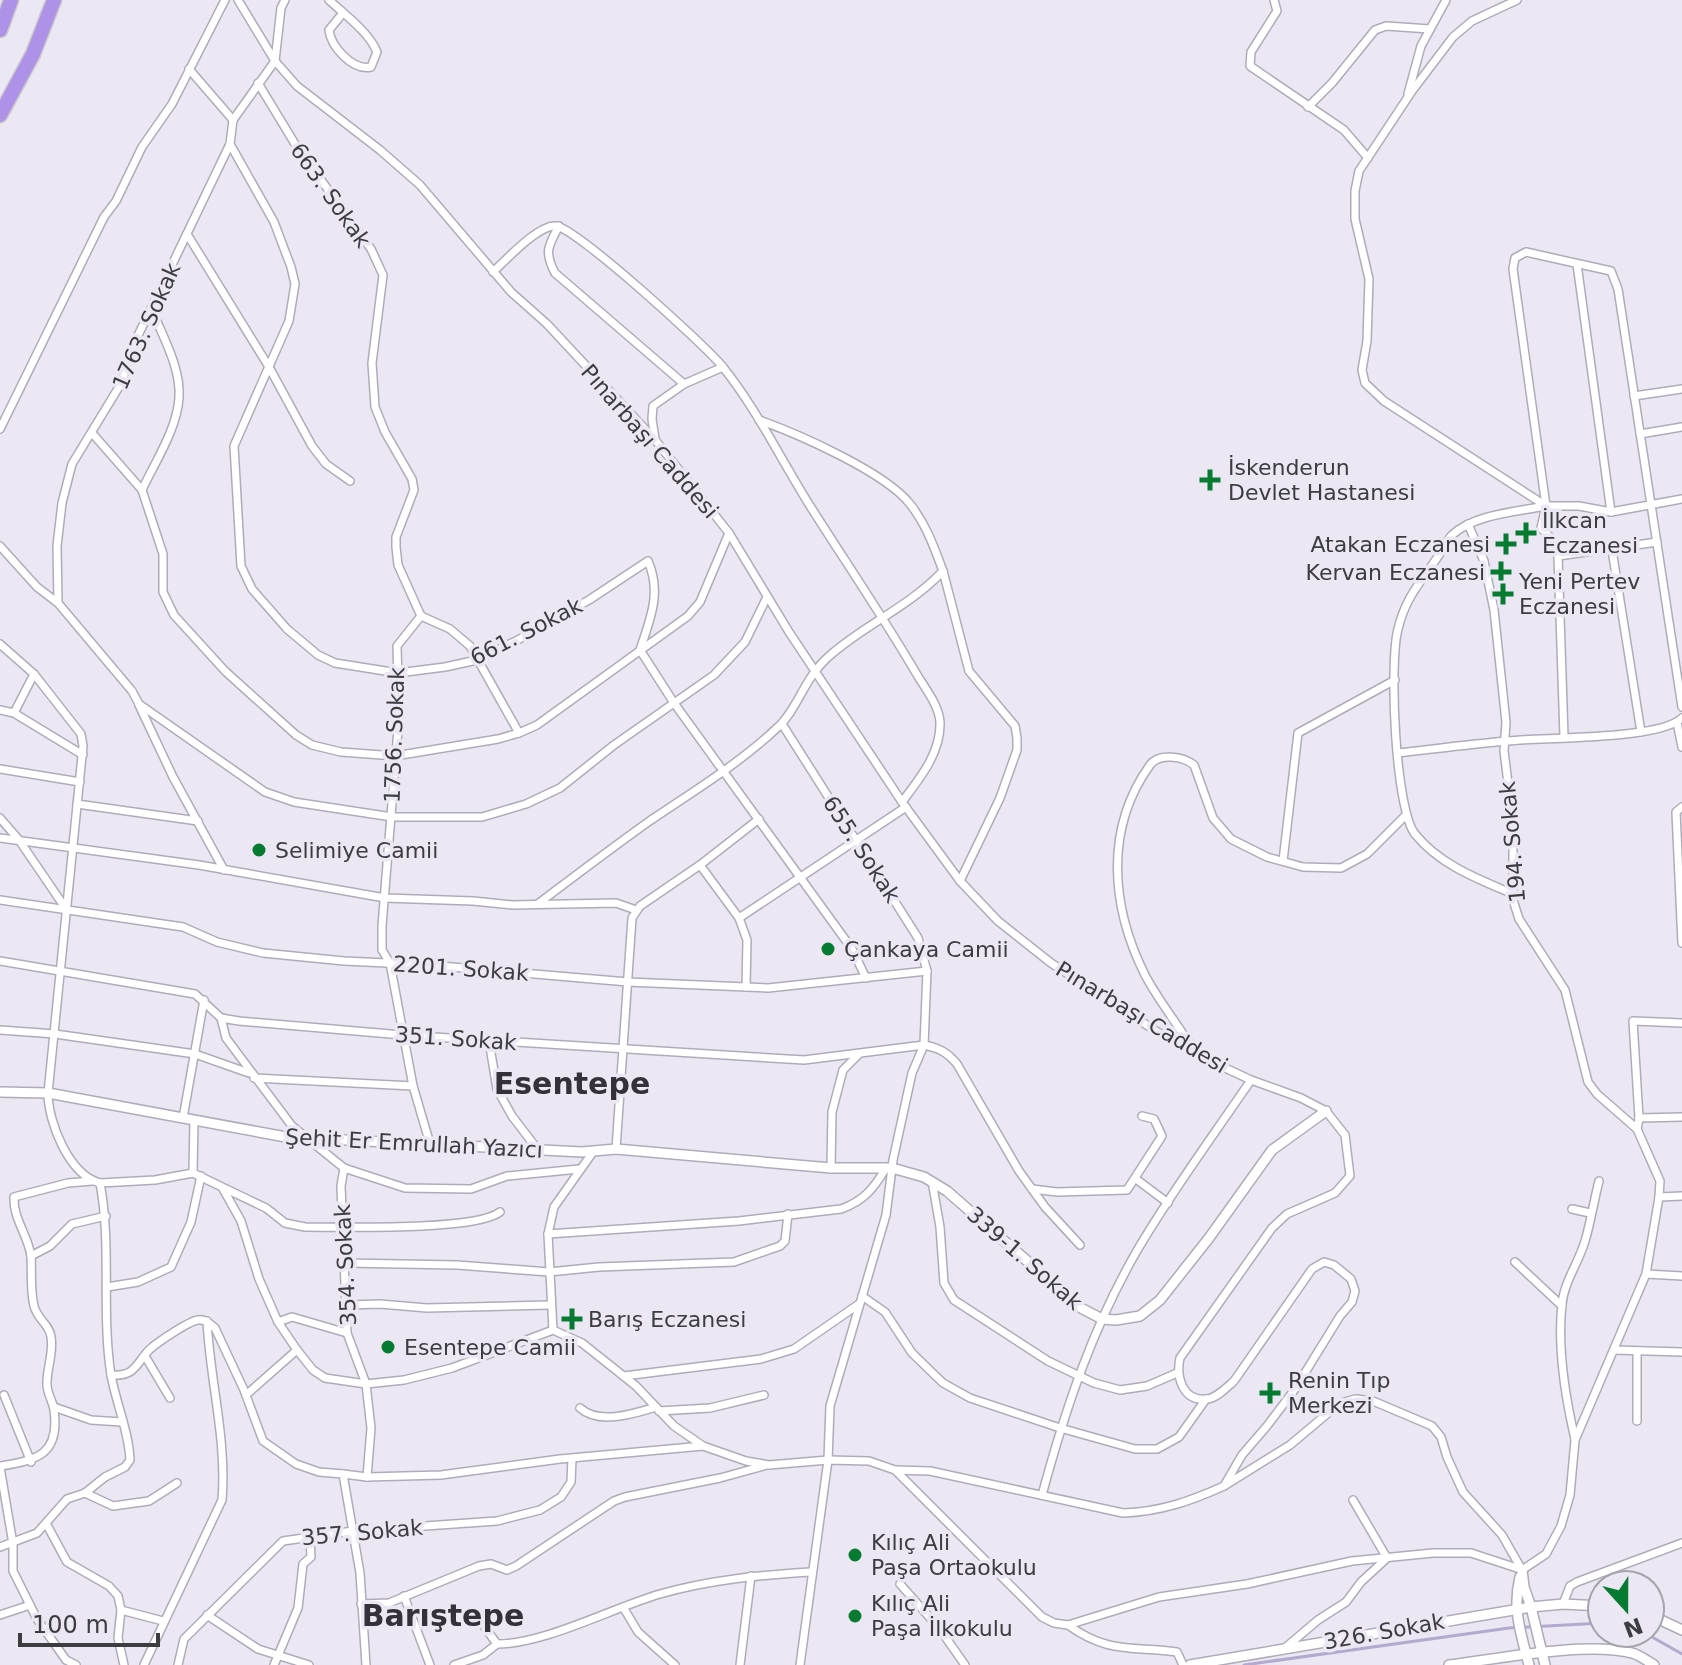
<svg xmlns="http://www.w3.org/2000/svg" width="1682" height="1665" font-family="'DejaVu Sans',sans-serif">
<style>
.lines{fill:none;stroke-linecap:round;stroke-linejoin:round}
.stream{stroke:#b4a9cf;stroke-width:3}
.minor-casing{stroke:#afacb8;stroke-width:10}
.tertiary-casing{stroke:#afacb8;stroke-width:12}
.motorway-casing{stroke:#c9c8ca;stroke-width:17}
.minor{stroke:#fff;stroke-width:7}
.tertiary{stroke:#fff;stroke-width:9}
.motorway{stroke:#ae92e8;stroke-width:14}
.poi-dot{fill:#057a31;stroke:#ebe7f3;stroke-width:3}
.labels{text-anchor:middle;stroke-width:7;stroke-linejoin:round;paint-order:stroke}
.street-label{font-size:22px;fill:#3d3c41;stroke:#ebe7f3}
.poi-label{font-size:22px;fill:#3d3c41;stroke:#ebe7f3;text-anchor:start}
.district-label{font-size:30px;font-weight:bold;fill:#34313a;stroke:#ebe7f3}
</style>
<rect width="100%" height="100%" fill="#ebe7f3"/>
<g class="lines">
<g class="stream">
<path d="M1645,1633l37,21"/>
<path d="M1244,1665l265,-37 93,-5"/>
</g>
<defs>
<g id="minor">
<path d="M238,0l37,61 22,25 83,64 40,35 91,107 36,32 109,117 73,92 60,99 113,170 58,79 38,40 53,42 108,70 62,33 30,14 50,18 25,13 19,24 5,41 -15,17 -48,21 -15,14 -92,130c-4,18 2,44 27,41 10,-1 20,-12 27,-18l78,-112 12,-7 10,3 17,14 4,12 -3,11 -12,14 -45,73 -28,37 -25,29 -18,31 66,-41 50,-42 16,-4 17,2 59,25 9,11 6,20 16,35 39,43 20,35"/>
<path d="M329,0c16,15 40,32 48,52l-6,15c-18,4 -40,-20 -42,-37l14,-17"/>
<path d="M1274,0l3,11 -26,41 -1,14 94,64 24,28"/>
<path d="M1517,0l-45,21 -19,16 -41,54 -53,80 -4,20v28l14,60 -2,62 -5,29 3,13 19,18 162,105h33l32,6 71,-13"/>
<path d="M189,69l44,51"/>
<path d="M258,83l37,61 76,105 12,26 -11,88 3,44 10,25 27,47 2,11 -18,47v10l2,18 23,51 29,13 20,17 49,87"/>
<path d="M1408,94l13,-48 25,-46"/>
<path d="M1308,107l24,-24 43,-53 11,-4 44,3"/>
<path d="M230,144l44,78 17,45 4,17 -6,37 -55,125 7,120 11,23 35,40 31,26 17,8 63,10 47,-6 32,-7 39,-19 73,-41 59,-39c14,32 2,58 -8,89l34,53 178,246 14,29"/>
<path d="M559,226c-11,20 -15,26 -4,47l129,111"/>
<path d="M187,234l82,133 43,79 14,18 24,17"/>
<path d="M1577,264l34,248"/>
<path d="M493,272c13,-12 46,-48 63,-46 20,2 148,118 166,140 35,43 60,96 90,143 35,55 71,108 104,164 8,14 23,32 24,49 1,31 -20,56 -38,80"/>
<path d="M1634,396l48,-7"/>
<path d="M759,420c39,14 126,52 151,84 16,20 24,43 33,67"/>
<path d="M0,429l104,-212 12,-16 26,-54 30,-43 53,-104"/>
<path d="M92,433l50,57 21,64v38l11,23 51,56 71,64 16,10 29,7 54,4 103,-17 21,-6 18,-8 151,-109 12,-14 29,-69"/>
<path d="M1640,434l42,-7"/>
<path d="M655,439l-3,-20 1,-13 31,-22 39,-17"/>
<path d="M142,490c13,-28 35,-61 37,-92 2,-30 -16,-61 -27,-88"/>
<path d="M1468,524l16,37 10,49 12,112 -2,29 9,72v77l6,19 46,71 23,92 9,12 40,35 23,52 -1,16 -13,77 -71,166 -5,55 -9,31 -15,28 -24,16"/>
<path d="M0,546l37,41 21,16 74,88 7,13 126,88 29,10 98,15h90l44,-13 34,-16 54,-43 100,-70 31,-33 22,-45"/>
<path d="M1612,550l29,182"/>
<path d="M1558,556l99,-14"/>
<path d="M58,603l-1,-57 5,-43 10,-39 50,-82 10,-34 98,-204 3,-24 42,-59 6,-53 4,-8"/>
<path d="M421,616l-24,30 2,71 -17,209v24l8,13 23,123 17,58"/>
<path d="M0,644l34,30 47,60 2,12 -35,347c0,29 21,82 52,90l55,-3 38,-7 29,14 19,34 18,58 19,43 19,28 16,20 12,8 41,6 38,-4 48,-12 101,-38 29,13 54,43 38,40 29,20 43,15 23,4 59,-5 41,1 26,9 147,147 12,6 14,2 91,-28 88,-13 105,-23 81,-8h38l49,16"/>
<path d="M139,705l34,72 51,93"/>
<path d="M0,710l14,3 69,42"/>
<path d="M14,713l20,-39"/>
<path d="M1677,722l5,25"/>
<path d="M782,724l136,214 9,33 -3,74 -12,28 -19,87 -7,55 -56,191 -2,54 -28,205"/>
<path d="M1564,736l-6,-180 -8,-19 -9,-9 5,-22 -33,-237 2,-11 11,-6 85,19 7,18 64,418"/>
<path d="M1398,753c36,-4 73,-9 110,-12 36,-4 151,-1 174,-23"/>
<path d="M0,769l80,13"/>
<path d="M77,804l121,17"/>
<path d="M1682,807l-6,5 6,131"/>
<path d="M0,818l19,22 47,69"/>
<path d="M0,838l199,27 186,33 88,3 39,4 104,-2 20,7"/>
<path d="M1283,861l15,-128 97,-53"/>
<path d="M700,865l39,53 8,22 -1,47"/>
<path d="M1513,894c-35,-15 -73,-29 -98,-60 -20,-26 -26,-171 -17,-205 8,-33 23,-47 41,-74 5,-6 8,-15 13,-20 23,-21 64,-23 93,-29"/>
<path d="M0,900l183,27 34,15 46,11 81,8 85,4 199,17 140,6 159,-17"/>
<path d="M539,903c37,-28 74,-56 112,-83 43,-29 89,-57 127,-93 19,-17 26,-48 49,-69 36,-33 81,-50 116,-87l26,100 46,55 2,12v12l-17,48 -40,83"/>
<path d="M739,918l167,-111"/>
<path d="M0,961l195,33 26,24 18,3 163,14 402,25 120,-15c15,3 23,7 33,19l62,107 26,36 35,38"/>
<path d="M221,1018l5,20 66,88 52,42 61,20 66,1 36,-13 72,-7"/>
<path d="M0,1030l55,4 140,20 54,19"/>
<path d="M489,1041l8,48 15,27 26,34"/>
<path d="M1192,1048c-15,-25 -34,-48 -47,-73 -34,-68 -41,-146 5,-210 9,-12 33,-9 44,0l19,53 18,21 36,18 36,10 38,1 26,-14 38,-38"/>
<path d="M254,1078l159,8"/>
<path d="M183,1118l21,-118"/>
<path d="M1639,1118l43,-1"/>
<path d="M1637,1129l2,-11 -6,-97 49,2"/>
<path d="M616,1149l16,-231 8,-12 60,-41 59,-46"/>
<path d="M344,1168l-3,18 6,147 19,51 5,44 -4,49 -24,-3 17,99 6,92"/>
<path d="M831,1168l1,-56 11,-42 16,-16"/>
<path d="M193,1173l1,-52"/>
<path d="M1136,1179l32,24"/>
<path d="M932,1181l8,46 4,56 10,17 94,61 46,22 26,7 27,-4 30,-13"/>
<path d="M224,1188l42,20 19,15 20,4c37,0 170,4 195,-15"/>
<path d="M1032,1189l25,3 70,-2 35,-54 -8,-17 -12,-3"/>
<path d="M1659,1197l23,-1"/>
<path d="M1572,1209l18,4"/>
<path d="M548,1234l191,-13 102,-12c23,-8 33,-21 45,-41"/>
<path d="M31,1256l19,-10 22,-22 34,-8"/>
<path d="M1515,1262l47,44"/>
<path d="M345,1263l112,2 92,7 50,-5 135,-5 46,-16 5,-5 3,-27"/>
<path d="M1646,1274l36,2"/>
<path d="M107,1287l31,-5 33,-15 20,-45 10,-46"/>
<path d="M862,1296l23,16 27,41 31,30 27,15 90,30 75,21h22l22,-12 27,-38"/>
<path d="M348,1305l32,-1 47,4 123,-3"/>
<path d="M278,1322l14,-5 55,16"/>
<path d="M553,1330l-5,-96 6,-27 39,-55"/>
<path d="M1614,1350l68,2"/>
<path d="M145,1356l25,42"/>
<path d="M111,1375c25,2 25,-12 39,-26 8,-7 39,-28 48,-29 8,-1 12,4 17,8l29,62 19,51 33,23 23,8 24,2"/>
<path d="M624,1376l137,-17 33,-10 65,-45"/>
<path d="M4,1395l27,67"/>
<path d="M246,1395l51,-45"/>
<path d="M54,1407l37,13 31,2"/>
<path d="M580,1408c19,17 53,6 76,-1"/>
<path d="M659,1411l51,-3 54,-13"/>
<path d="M1637,1421v-70"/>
<path d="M1575,1439c-10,-43 -18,-90 -13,-135 2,-22 17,-42 23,-63 6,-20 9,-41 14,-60"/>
<path d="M1,1466c37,-6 59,-12 53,-56 -1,-8 -6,-15 -7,-24 -1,-17 7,-32 4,-49 -1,-12 -14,-18 -17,-31 -4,-16 -2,-34 -3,-50 -3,-21 -18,-37 -17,-59l54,-14 24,-2"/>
<path d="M0,1467l13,77v27l24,48 29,41 10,5"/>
<path d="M895,1470l35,1 193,42c36,-1 68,-12 101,-27"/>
<path d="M367,1477l74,-2 119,-16 143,-13"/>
<path d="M85,1493l28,13 36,-5 28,-18"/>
<path d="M1042,1495c23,-85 51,-169 96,-246 34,-58 75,-113 113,-169"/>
<path d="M47,1525l20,37 42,24 9,10 3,14 -3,28 6,27"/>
<path d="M0,1547l37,-14 30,-34 18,-6 20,-16 20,-10 5,-7c-1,-28 -14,-57 -19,-85 -10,-64 1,-129 -11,-192"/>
<path d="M900,1584l39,44 26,37"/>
<path d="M404,1596l26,69"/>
<path d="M361,1604l28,-1 90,-37 12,-2 16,6 9,-4 98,-65 11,-4 95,-19 47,-13"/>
<path d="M1563,1604l7,-18 7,-4 105,-39"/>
<path d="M623,1607l15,25 37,33"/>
<path d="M121,1610l42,11"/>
<path d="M0,1615l30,-10"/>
<path d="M207,1615l51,34 51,16"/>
<path d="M1068,1625c40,29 65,21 109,27l6,13"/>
<path d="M484,1626l13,18"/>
<path d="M497,1644c48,0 115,-36 163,-50 49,-14 100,-19 151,-22"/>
<path d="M1285,1648l33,-28 28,-18 15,-20 26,-24 -34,-58"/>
<path d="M144,1665l78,-165c5,-60 -12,-119 -15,-179"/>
<path d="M178,1665l6,-26 99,-98 70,-10 144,-10 43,-11 21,-13 10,-15 1,-23"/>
<path d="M274,1665l24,-57 5,-44 8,-7 -1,-18"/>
<path d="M454,1665l29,-10 14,-11"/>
<path d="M740,1665l11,-89"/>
</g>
<g id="tertiary">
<path d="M0,1092l48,1 238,44 296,15 34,-3 215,19h61l32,9 23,14 134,117 21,11 14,1 24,-4 20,-16 49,-62 63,-88 54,-39"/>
<path d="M1522,1570l2,17 7,20 14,58"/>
<path d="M1520,1577c-8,32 1,57 9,88"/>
<path d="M1650,1615l32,15"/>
<path d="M1190,1665l341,-58 32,-3 39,2"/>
<path d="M1449,1665c47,-6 139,-24 183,-12 8,2 15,8 22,12"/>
</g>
<g id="motorway">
<path d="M0,30l11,-30"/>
<path d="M0,115l33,-61 21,-54"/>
</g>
</defs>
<use href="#minor" class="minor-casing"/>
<use href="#tertiary" class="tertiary-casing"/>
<use href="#motorway" class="motorway-casing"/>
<use href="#minor" class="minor"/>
<use href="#tertiary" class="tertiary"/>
<use href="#motorway" class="motorway"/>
</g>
<g class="poi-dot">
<path d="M1206 468h8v8h8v8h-8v8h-8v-8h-8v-8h8z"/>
<path d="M1522 521h8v8h8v8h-8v8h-8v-8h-8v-8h8z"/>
<path d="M1502 532h8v8h8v8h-8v8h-8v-8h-8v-8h8z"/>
<path d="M1497 560h8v8h8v8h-8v8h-8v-8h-8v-8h8z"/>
<path d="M1499 582h8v8h8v8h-8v8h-8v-8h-8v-8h8z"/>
<circle cx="259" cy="850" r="8"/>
<circle cx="828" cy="949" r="8"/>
<path d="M568 1307h8v8h8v8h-8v8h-8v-8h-8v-8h8z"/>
<circle cx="388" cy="1347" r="8"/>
<path d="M1266 1381h8v8h8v8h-8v8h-8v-8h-8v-8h8z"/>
<circle cx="855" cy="1555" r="8"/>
<circle cx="855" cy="1616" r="8"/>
</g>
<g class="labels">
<g class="street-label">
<text transform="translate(331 195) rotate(55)" y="8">663. Sokak</text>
<text transform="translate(146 326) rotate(-66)" y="8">1763. Sokak</text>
<text transform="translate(650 441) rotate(49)" y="8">Pınarbaşı Caddesi</text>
<text transform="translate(526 631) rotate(-27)" y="8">661. Sokak</text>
<text transform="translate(394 735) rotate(-88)" y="8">1756. Sokak</text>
<text transform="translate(1512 842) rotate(-95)" y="8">194. Sokak</text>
<text transform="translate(862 849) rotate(57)" y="8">655. Sokak</text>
<text transform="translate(461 968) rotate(4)" y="8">2201. Sokak</text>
<text transform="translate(1142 1017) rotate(31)" y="8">Pınarbaşı Caddesi</text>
<text transform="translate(456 1038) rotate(4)" y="8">351. Sokak</text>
<text transform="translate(414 1143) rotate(3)" y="8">Şehit Er Emrullah Yazıcı</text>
<text transform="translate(1025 1258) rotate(41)" y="8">339-1. Sokak</text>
<text transform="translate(345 1265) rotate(-93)" y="8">354. Sokak</text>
<text transform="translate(362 1532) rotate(-5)" y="8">357. Sokak</text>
<text transform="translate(1384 1631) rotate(-10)" y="8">326. Sokak</text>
</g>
<g class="poi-label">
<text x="1228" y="475">İskenderun<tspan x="1228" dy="25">Devlet Hastanesi</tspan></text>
<text x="1542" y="528">İlkcan<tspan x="1542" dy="25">Eczanesi</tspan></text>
<text x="1490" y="552" text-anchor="end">Atakan Eczanesi</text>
<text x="1485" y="580" text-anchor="end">Kervan Eczanesi</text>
<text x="1519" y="589">Yeni Pertev<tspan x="1519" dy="25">Eczanesi</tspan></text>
<text x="275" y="858">Selimiye Camii</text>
<text x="844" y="957">Çankaya Camii</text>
<text x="588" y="1327">Barış Eczanesi</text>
<text x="404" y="1355">Esentepe Camii</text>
<text x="1288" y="1388">Renin Tıp<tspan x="1288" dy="25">Merkezi</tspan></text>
<text x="871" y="1550">Kılıç Ali<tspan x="871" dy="25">Paşa Ortaokulu</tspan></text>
<text x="871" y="1611">Kılıç Ali<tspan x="871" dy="25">Paşa İlkokulu</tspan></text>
</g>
<g class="district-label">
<text x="572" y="1094">Esentepe</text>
<text x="443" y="1626">Barıştepe</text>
</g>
</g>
<g transform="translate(1626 1609) rotate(159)"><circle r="38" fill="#ebe7f3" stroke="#a5a3ac" stroke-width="2"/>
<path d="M0-6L14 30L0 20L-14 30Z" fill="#057a31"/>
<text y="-12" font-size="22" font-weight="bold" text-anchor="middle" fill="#3d3c41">N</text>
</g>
<path d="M20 1633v12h138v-12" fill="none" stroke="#3d3c41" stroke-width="4"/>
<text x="32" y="1633" font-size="24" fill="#3d3c41" stroke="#ebe7f3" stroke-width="6" paint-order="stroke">100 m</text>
</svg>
